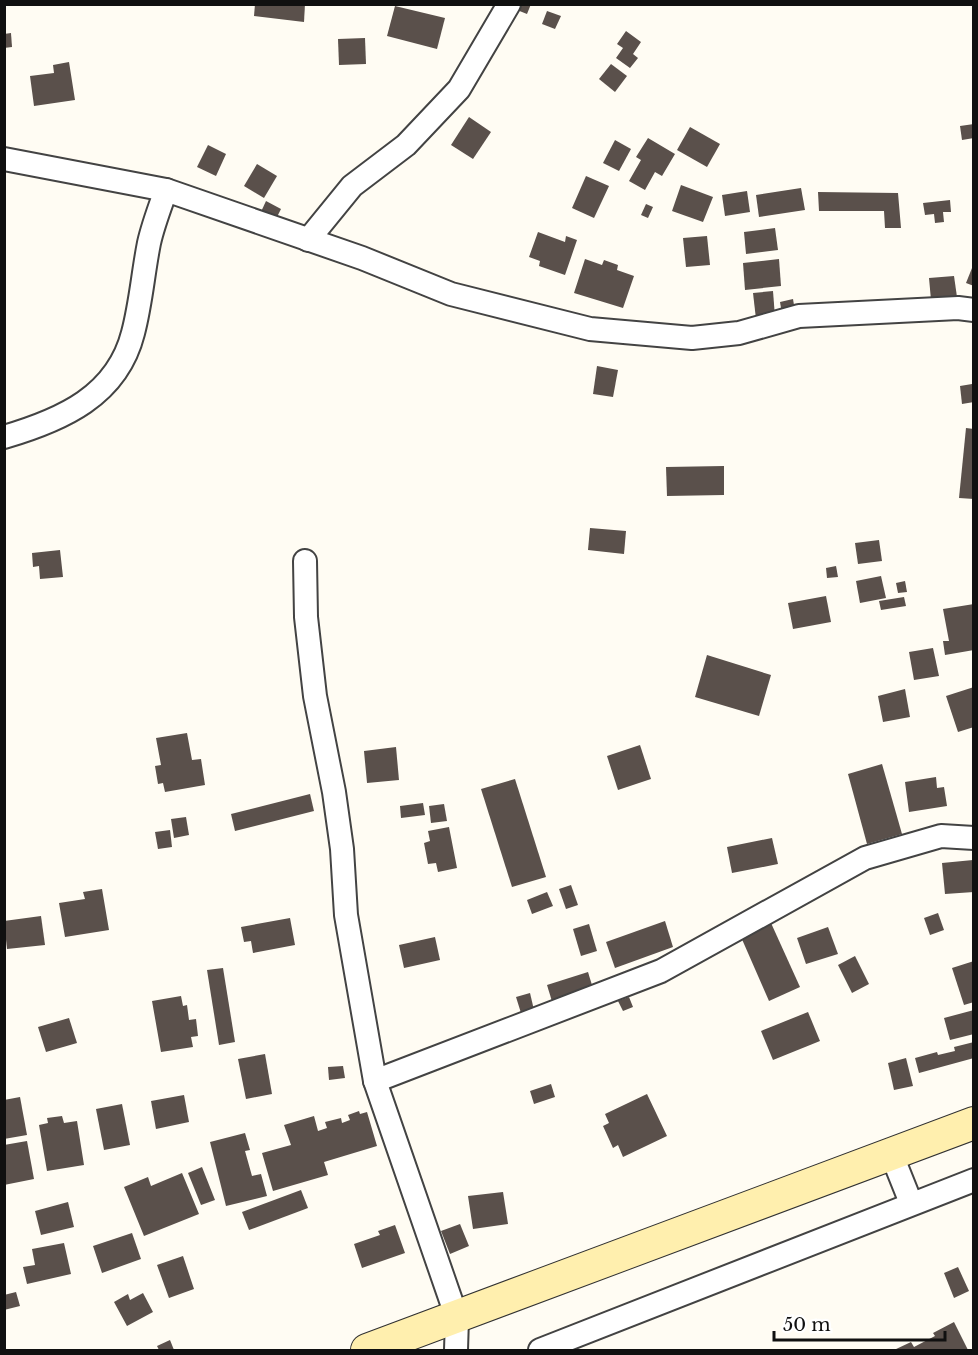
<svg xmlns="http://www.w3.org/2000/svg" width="978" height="1355" font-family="'Libre Baskerville',serif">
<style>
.building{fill:#5a504b}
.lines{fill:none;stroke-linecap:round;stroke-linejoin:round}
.street-casing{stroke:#434343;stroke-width:26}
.secondary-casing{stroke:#323232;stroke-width:34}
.street{stroke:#fff;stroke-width:22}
.secondary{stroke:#ffefae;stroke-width:32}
</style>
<rect width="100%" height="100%" fill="#fffcf3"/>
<g class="building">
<path d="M255,4h50l-1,18 -50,-6z"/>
<path d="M519,4h12l-4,10 -10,-4z"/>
<path d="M395,6l50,12 -8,31 -50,-13z"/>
<path d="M547,11l14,5 -6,13 -13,-5z"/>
<path d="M626,31l15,11 -8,12 5,4 -8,10 -14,-10 7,-10 -6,-4z"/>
<path d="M11,33l1,14 -8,1v-14z"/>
<path d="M365,38l1,26 -27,1 -1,-26z"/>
<path d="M69,62l6,38 -41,6 -4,-30 24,-3 -1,-8z"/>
<path d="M611,64l16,12 -12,16 -16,-13z"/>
<path d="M469,117l22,15 -18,27 -22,-14z"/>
<path d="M974,124v14l-12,2 -2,-14z"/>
<path d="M690,127l30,17 -13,23 -30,-17z"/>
<path d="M648,138l27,16 -13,22 -7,-4 -10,18 -16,-9 12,-21 -5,-3z"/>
<path d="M615,140l16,9 -12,22 -16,-8z"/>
<path d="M208,145l18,9 -10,22 -19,-9z"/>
<path d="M257,164l20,12 -13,22 -20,-12z"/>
<path d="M586,176l23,10 -15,32 -22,-10z"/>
<path d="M681,185l32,12 -10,25 -31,-11z"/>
<path d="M801,188l4,22 -46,7 -3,-22z"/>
<path d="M747,191l3,21 -25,4 -3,-21z"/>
<path d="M818,192l80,1 3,35h-16l-1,-17h-65z"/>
<path d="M950,200l1,12h-8l1,10 -9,1 -1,-9 -9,1 -2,-12z"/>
<path d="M266,201l15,8 -6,12 -15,-7z"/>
<path d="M646,204l7,3 -5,11 -7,-3z"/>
<path d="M775,228l3,22 -32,4 -2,-22z"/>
<path d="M538,232l27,10 1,-6 11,4 -12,35 -26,-9 1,-5 -11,-4z"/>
<path d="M707,236l3,29 -24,2 -3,-29z"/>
<path d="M585,259l17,6 2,-5 14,5 -1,5 17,6 -11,32 -49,-15z"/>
<path d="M779,259l2,27 -36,4 -2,-27z"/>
<path d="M974,263v23l-8,-3z"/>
<path d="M954,276l3,21 -26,3 -2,-22z"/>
<path d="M773,291l2,26 -19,2 -3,-26z"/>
<path d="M793,299l2,12 -13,3 -2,-12z"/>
<path d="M597,366l21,4 -5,27 -20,-3z"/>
<path d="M972,384l2,18 -12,2 -2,-18z"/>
<path d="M966,428l8,1v70l-15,-1z"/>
<path d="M724,466v29l-57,1 -1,-29z"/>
<path d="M590,528l36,3 -2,23 -36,-4z"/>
<path d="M879,540l3,21 -24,3 -3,-21z"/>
<path d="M60,550l3,27 -23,2 -1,-13 -6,1 -1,-14z"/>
<path d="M836,566l2,11 -11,1 -1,-10z"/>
<path d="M881,576l5,22 -26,5 -4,-22z"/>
<path d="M905,581l2,11 -9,1 -2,-10z"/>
<path d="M826,596l5,26 -38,7 -5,-26z"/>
<path d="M904,597l2,9 -25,4 -2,-9z"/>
<path d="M974,604v46l-29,5 -2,-14h6l-6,-32z"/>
<path d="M933,648l6,28 -25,4 -5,-28z"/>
<path d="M707,655l64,20 -12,41 -64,-19z"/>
<path d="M974,687v40l-16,5 -12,-36z"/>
<path d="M905,689l5,28 -27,5 -5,-26z"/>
<path d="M187,733l5,27 9,-1 4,26 -40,7 -2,-9 -5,1 -3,-18 6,-1 -5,-27z"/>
<path d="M640,745l11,34 -33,11 -11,-34z"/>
<path d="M396,747l3,33 -32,3 -3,-32z"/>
<path d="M882,764l20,70 -35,10 -19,-70z"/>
<path d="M936,777l1,11 7,-1 3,19 -38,6 -4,-30z"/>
<path d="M515,779l31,98 -34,10 -31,-98z"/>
<path d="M310,794l4,17 -79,20 -4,-17z"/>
<path d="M423,803l2,12 -24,3 -1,-12z"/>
<path d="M444,804l3,17 -16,2 -2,-17z"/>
<path d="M186,817l3,18 -15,3 -3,-19z"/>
<path d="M449,827l8,41 -19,4 -2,-9 -8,1 -4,-21 6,-2 -2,-10z"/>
<path d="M170,830l2,17 -14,2 -3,-17z"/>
<path d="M772,838l6,26 -46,9 -5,-26z"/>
<path d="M973,860l1,32 -29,2 -3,-31z"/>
<path d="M571,885l7,20 -12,4 -7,-20z"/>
<path d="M102,889l7,41 -44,7 -6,-34 26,-4 -2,-7z"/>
<path d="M547,892l6,14 -21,8 -5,-14z"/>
<path d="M938,913l6,17 -14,5 -6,-17z"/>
<path d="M41,916l4,29 -38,4 -3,-28z"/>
<path d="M290,918l5,27 -42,8 -2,-12 -7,1 -3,-15z"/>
<path d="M665,921l8,26 -58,21 -9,-26z"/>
<path d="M771,923l29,64 -31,14 -28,-64z"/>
<path d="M589,924l8,27 -16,5 -8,-27z"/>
<path d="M828,927l10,27 -32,10 -9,-26z"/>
<path d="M435,937l5,23 -36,8 -5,-23z"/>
<path d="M855,956l14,28 -17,9 -14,-28z"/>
<path d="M974,961v41l-10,3 -12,-37z"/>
<path d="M223,968l12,74 -16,3 -12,-75z"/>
<path d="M588,972l7,23 -41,13 -7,-23z"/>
<path d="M530,993l4,17 -13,3 -5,-16z"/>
<path d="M181,996l2,10 4,-1 2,15 7,-1 2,17 -7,1 2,10 -32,5 -9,-51z"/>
<path d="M629,997l4,10 -10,4 -5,-10z"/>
<path d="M974,1010v24l-24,6 -6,-22z"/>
<path d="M808,1012l12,29 -47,19 -12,-29z"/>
<path d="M69,1018l8,25 -31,9 -8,-25z"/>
<path d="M974,1042v16l-55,15 -4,-15 22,-6 1,3 17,-4 -1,-4z"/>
<path d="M265,1054l7,40 -26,5 -8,-40z"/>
<path d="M906,1058l7,28 -19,4 -6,-27z"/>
<path d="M343,1066l2,12 -16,2 -1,-13z"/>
<path d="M551,1084l4,13 -21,7 -4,-13z"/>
<path d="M647,1094l20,42 -44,21 -5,-12 -5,3 -10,-22 6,-3 -4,-9z"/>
<path d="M184,1095l5,27 -33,7 -5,-28z"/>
<path d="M20,1097l7,38 -23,4v-39z"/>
<path d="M122,1104l8,41 -26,5 -8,-41z"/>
<path d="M359,1111l1,3 7,-2 10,34 -53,16 4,13 -55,16 -11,-38 29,-8 -7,-20 30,-9 4,15 9,-3 -2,-6 16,-4 1,5 8,-3 -2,-5z"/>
<path d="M62,1116l2,7 13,-2 7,44 -37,6 -8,-46 9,-2 -1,-5z"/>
<path d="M245,1133l5,17 -5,1 7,25 9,-2 6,22 -41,10 -16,-64z"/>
<path d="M27,1141l7,38 -30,6v-40z"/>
<path d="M202,1167l13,33 -14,5 -13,-32z"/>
<path d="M182,1173l17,41 -55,22 -20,-49 24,-10 3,9z"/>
<path d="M301,1190l7,18 -59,22 -7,-18z"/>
<path d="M503,1192l5,32 -35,5 -5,-33z"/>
<path d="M68,1202l6,25 -33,8 -6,-24z"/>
<path d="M460,1224l9,22 -19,8 -9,-23z"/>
<path d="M395,1225l10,28 -43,15 -8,-24 26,-9 -2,-4z"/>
<path d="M132,1233l9,26 -39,14 -9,-27z"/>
<path d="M64,1243l7,31 -44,10 -4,-17 12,-2 -3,-16z"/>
<path d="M183,1256l11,33 -25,9 -12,-33z"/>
<path d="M958,1267l11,24 -15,7 -10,-25z"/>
<path d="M16,1292l4,14 -16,4v-15z"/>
<path d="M143,1293l10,19 -26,14 -13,-24 14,-8 2,6z"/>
<path d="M954,1322l14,28h-74l17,-8 3,5 21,-11 -2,-3z"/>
<path d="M170,1340l4,10h-15l-2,-4z"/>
</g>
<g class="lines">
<defs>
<g id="street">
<path d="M4,159l162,31 196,68 89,36 139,35 102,9 47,-5 60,-17 159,-8 16,2"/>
<path d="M308,240l44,-54 54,-41 53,-56 50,-85"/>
<path d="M4,437c58,-17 113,-41 129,-104 8,-30 10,-60 16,-90 4,-18 11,-36 17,-53"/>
<path d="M305,561l1,56 9,79 19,96 8,57 4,66 29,166 82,237 -1,32"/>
<path d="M375,1081l286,-110 204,-113 76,-22 33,2"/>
<path d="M891,1153l20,50"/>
<path d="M540,1350l434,-170"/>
</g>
<path id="secondary" d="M367,1350l607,-227"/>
</defs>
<use href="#street" class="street-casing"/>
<use href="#secondary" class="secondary-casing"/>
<use href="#street" class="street"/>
<use href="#secondary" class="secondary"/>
</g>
<rect width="978" height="1355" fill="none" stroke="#101010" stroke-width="12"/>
<path d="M774 1331v9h171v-9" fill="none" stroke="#101010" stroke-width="3"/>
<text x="783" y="1331" font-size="18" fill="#101010" stroke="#ffffff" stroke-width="4.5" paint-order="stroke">50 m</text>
</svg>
